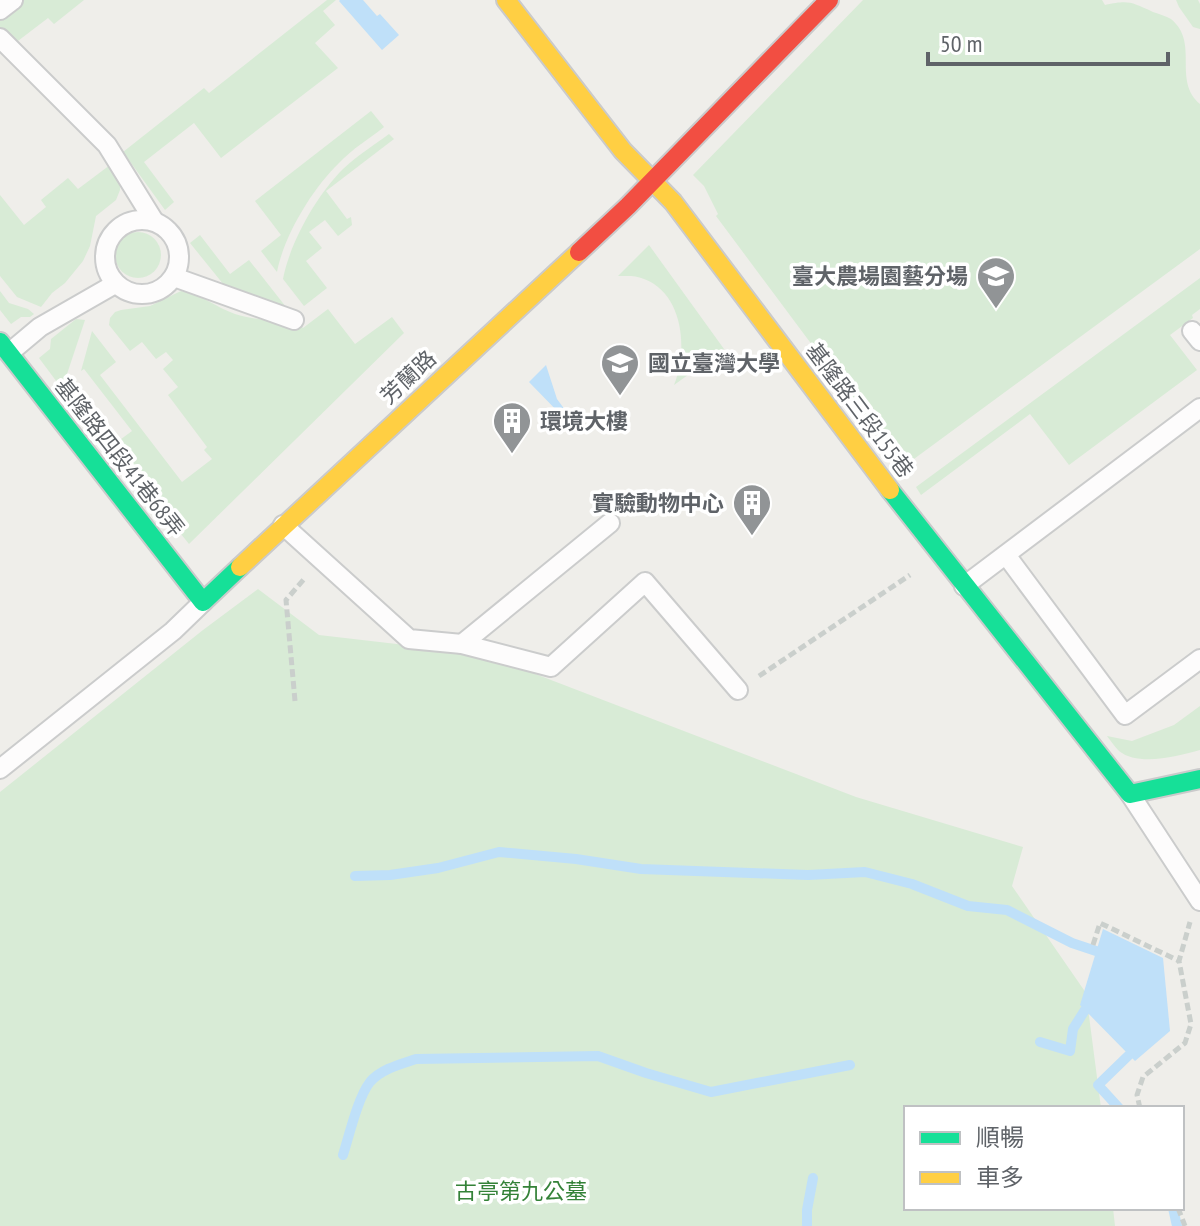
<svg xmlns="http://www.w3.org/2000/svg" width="1200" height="1226" font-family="'PT Sans Narrow','Noto Sans TC',sans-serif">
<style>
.green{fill:#d8ebd6}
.water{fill:#bfe0f9}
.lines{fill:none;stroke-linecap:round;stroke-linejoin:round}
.stream{stroke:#bfe0f9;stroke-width:10}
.lane-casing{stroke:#cbcccc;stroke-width:22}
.fast-casing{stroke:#cacacb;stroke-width:22}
.slow-casing{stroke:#cacacb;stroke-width:22}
.jam-casing{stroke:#cacacb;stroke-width:22}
.path{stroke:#cacfcc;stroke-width:5;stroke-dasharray:8 4;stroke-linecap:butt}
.lane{stroke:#fdfcfc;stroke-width:18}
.fast{stroke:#16e098;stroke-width:18}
.slow{stroke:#ffcf43;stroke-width:18}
.jam{stroke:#f24e42;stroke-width:18}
.labels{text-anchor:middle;stroke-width:7;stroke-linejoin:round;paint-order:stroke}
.poi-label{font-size:22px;font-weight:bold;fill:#5f6368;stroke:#fff;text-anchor:end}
.street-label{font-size:22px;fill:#5f6368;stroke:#fff}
.park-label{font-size:22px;fill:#348238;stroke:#fff}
</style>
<rect width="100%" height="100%" fill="#efeeea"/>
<g class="green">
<path d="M23,0h61l-30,24 -6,-6 -38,29 -10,-12v-17z"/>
<path d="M327,0h9l-13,11 12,14 -20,18 23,25 -117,90 -27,-35 -50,39 30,40 -9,8 -42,-58 81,-64 5,5z"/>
<path d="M863,0h239l3,5c24,-5 26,-3 48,7 6,2 13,4 18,7 29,24 1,61 29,85v145l-297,218 -187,-251 2,-2 -14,-28 -11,-11z"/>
<path d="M1176,0h22l2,4v25l-7,-2 -14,-20z"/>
<path d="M371,111l13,16c-15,12 -32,22 -45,36 -26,25 -55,72 -62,109l-16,-21 20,-16 -26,-34z"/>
<path d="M389,134l5,5 -68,52 21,28 4,-2 1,8 -14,11 -13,-16 -16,12 13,16 -16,13 21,27 -23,18 -21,-27c7,-37 34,-84 60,-110 14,-13 31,-24 46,-35z"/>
<path d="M110,165l10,14v11l-4,10 -20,16 -6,30 -7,15 -18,22 -13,10 -11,14 -24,-10 -17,-21v-81l24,30 22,-18 -5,-7 27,-22 10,11z"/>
<circle cx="138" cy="255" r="23"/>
<path d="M200,235l30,39 19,-14 37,47 -22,-3 -32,-9 -42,-52z"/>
<path d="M649,245l75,104 -50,36c14,-34 10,-91 -30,-106 -9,-4 -17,-3 -26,-3z"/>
<path d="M1200,278v31l-8,6 1,3 -23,17 27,35 -128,95 -39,-51 -109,81 -5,-8z"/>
<path d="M0,291l9,12 19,6 6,5 -4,3h-9l-10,7 -11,-14z"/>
<path d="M181,291c18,2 36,17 54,23 20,6 42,7 64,10l4,4 25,-19 27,35 37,-27 12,16 -215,211 -41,-51 -9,-1 -100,-134 11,-9 1,-10 25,-20 9,1 -21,63 49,62 19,-14 -48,-62 -3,2 11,-40 24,31 -16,13 82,107 30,-23 -8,-9 3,-3 -39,-52 10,-8 -15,-18 10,-9 -7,-8 -10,7 -14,-17 -12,9 -21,-26 1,-7 5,-6 6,-2 29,-4z"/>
<path d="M258,589l61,46 164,19 373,143 167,50 -11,39 74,107 15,115h-195v100h207l2,18h-1115v-434l203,-162z"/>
<path d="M1200,706v44c-22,6 -61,17 -81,1 -4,-4 -8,-10 -12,-15l25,5 42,-16z"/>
</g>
<g class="water">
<path d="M340,0h23l14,16 3,-2 19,21 -17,15 -43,-49z"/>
<path d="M546,365l11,34 11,15 -4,4 -35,-36z"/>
<path d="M1103,929l60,29 7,73 -35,30 -55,-56z"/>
</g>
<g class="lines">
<g class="stream">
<path d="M355,876l35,-1 48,-7 61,-16 77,7 65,10 167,6 57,-3 47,12 56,22 39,4 65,33 24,8"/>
<path d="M1040,1042l30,9 3,-22 12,-19"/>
<path d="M1119,1108l-21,-23 31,-30"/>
<path d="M343,1155c6,-19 15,-58 27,-73 11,-13 31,-18 46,-23l182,-3 48,17 65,19 139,-27"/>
<path d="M1173,1208l4,18"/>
<path d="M807,1226v-16l6,-32"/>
</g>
<defs>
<g id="lane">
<path d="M0,10l13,-10"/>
<path d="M0,38l107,107 47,76"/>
<circle cx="142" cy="257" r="37"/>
<path d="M174,277l120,43"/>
<path d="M1192,331l8,10"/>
<path d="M9,353l31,-26 75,-43"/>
<path d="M283,525l126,114 53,5 89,23 94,-85 93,108"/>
<path d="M1006,555l119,160 75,-56"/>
<path d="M964,586l236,-178"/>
<path d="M462,644l148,-121"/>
<path d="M0,769l173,-138 30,-29"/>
<path d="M1130,794l70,107"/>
</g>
<g id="fast">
<path d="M0,342l203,260 37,-35"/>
<path d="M890,490l240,304 70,-15"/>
</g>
<g id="slow">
<path d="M506,0l117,151 50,51 217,288"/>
<path d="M240,567l339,-315"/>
</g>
<path id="jam" d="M579,252l49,-46 201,-206"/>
</defs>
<use href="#lane" class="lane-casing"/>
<use href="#fast" class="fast-casing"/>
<use href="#slow" class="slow-casing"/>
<use href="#jam" class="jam-casing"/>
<g class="path">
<path d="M759,676l151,-101"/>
<path d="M295,701l-9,-101 19,-22"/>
<path d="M1093,945l7,-22 79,38"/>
<path d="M1140,1108l-3,-13 6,-18 42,-34 6,-19 -12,-63 11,-39"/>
<path d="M1178,1208l7,18"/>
</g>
<use href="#lane" class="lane"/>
<use href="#fast" class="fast"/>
<use href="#slow" class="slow"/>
<use href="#jam" class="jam"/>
</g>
<defs>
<symbol id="university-pin" viewBox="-11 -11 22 30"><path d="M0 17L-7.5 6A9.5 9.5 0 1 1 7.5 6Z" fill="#919496" stroke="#fff"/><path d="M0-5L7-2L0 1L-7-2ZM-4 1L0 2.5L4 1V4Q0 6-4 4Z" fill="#fff"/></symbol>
<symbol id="building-pin" viewBox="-11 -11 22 30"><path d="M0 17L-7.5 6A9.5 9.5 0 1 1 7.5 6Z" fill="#919496" stroke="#fff"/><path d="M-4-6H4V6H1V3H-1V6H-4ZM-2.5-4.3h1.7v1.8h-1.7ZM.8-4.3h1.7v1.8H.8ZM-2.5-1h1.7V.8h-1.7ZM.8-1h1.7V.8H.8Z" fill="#fff"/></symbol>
</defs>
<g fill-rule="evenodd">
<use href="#university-pin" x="974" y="254" width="44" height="60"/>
<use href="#university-pin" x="598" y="341" width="44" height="60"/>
<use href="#building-pin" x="490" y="399" width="44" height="60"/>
<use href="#building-pin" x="730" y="481" width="44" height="60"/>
</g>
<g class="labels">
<g class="poi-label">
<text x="968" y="284">臺大農場園藝分場</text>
<text x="648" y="371" text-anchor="start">國立臺灣大學</text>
<text x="540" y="429" text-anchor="start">環境大樓</text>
<text x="724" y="511">實驗動物中心</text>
</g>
<g class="street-label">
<text transform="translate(408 377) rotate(-43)" y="8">芳蘭路</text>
<text transform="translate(860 410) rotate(53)" y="8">基隆路三段155巷</text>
<text transform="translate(120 457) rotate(52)" y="8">基隆路四段41巷68弄</text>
</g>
<g class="park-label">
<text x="521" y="1199">古亭第九公墓</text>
</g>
</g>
<rect x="904" y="1106" width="280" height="104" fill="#ffffff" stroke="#bfc1c3" stroke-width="2"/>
<rect x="920" y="1132" width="40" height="12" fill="#16e098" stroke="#bfc1c3" stroke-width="2"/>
<text x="976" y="1146" font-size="24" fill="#5f6368">順暢</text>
<rect x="920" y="1172" width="40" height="12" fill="#ffcf43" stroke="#bfc1c3" stroke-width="2"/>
<text x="976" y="1186" font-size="24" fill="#5f6368">車多</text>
<path d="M928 52v12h240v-12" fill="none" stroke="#5f6368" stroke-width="4"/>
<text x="940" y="52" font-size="24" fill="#5f6368" stroke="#ffffff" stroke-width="6" paint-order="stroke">50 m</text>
</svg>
